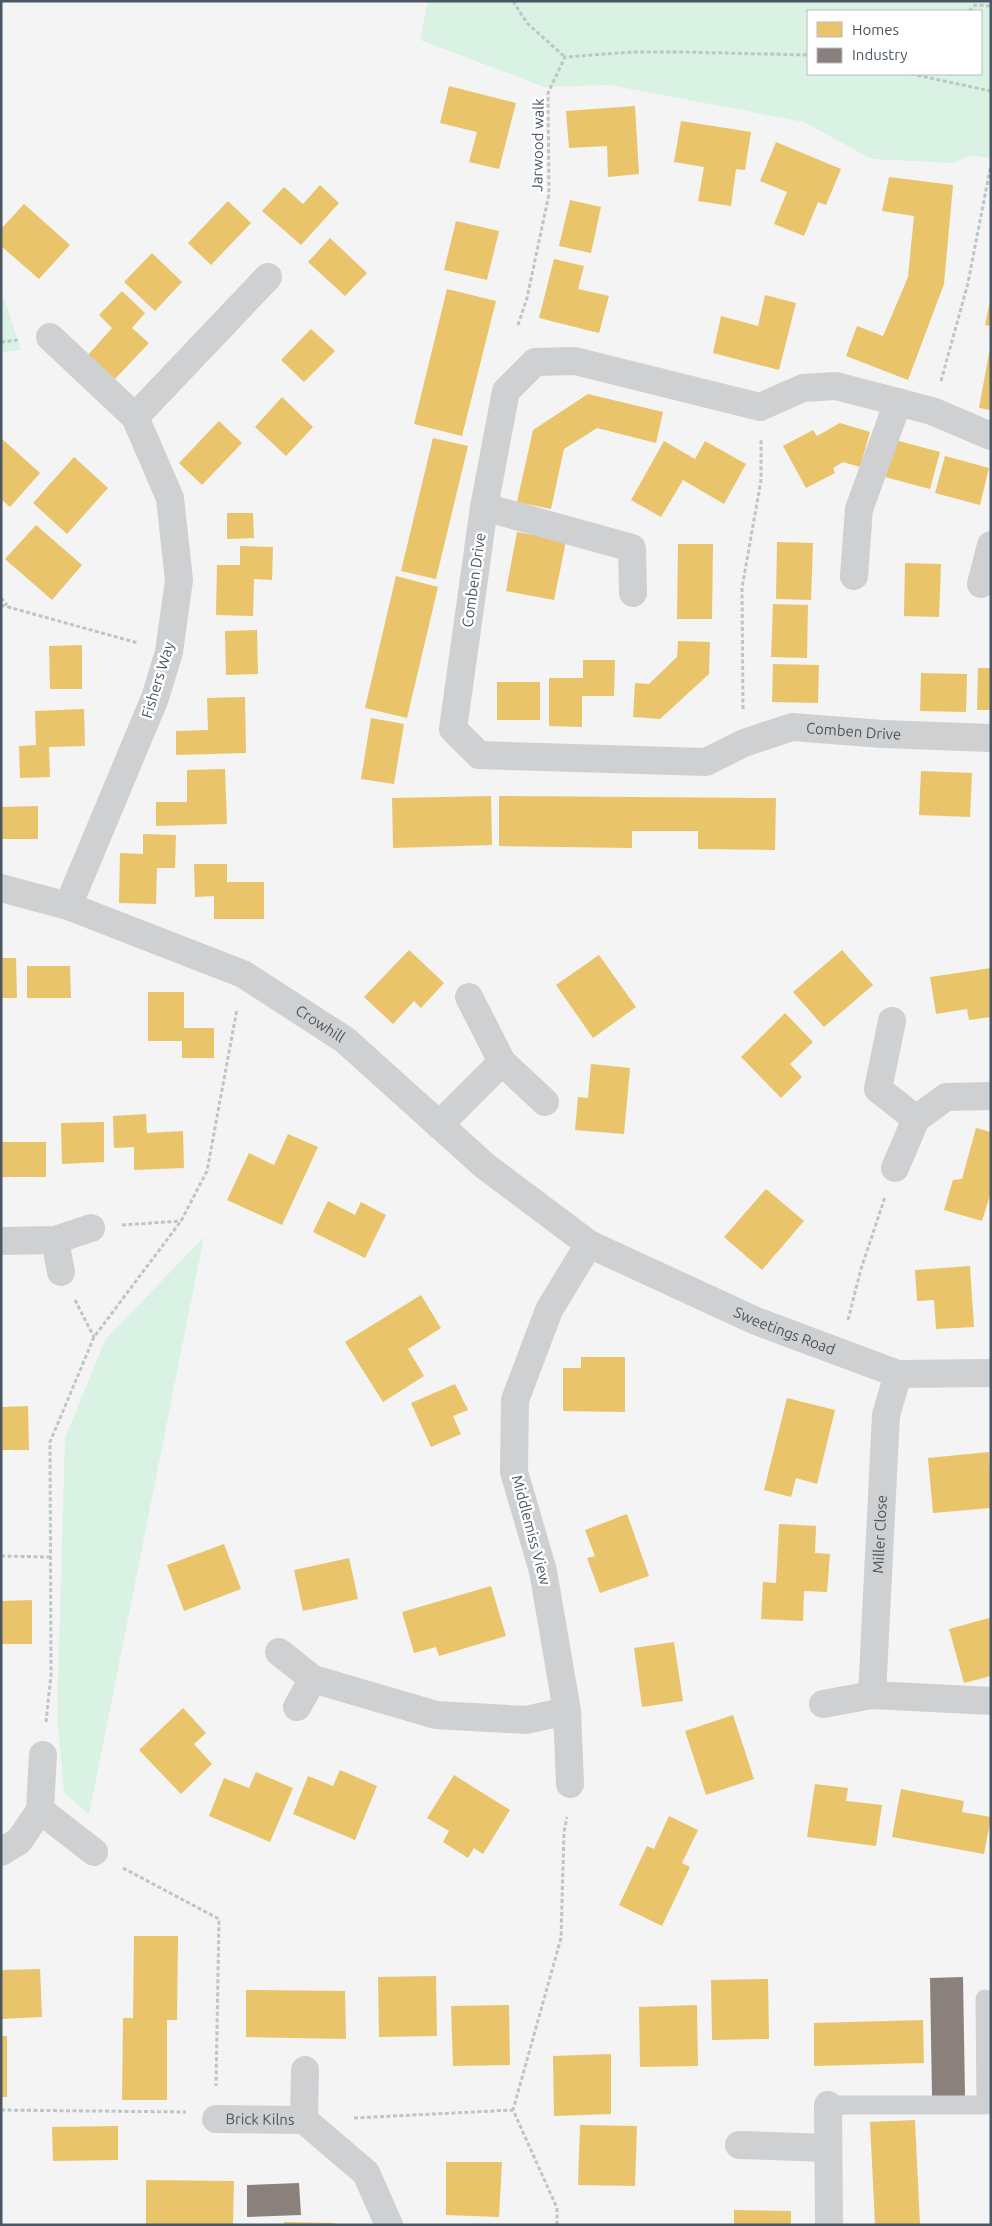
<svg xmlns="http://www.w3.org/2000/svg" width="992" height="2226" font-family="Ubuntu,sans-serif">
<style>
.green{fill:#d9f2e3;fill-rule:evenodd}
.homes{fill:#e9c46a}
.industry{fill:#8a817c}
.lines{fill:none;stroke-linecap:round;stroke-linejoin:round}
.path{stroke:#bcc7c4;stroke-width:3;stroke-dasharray:4 2.5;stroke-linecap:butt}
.service{stroke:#ced0d2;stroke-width:19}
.minor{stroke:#ced0d2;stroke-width:28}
.labels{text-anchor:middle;stroke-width:5;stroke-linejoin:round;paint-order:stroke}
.street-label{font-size:15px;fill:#4a5661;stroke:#fff}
</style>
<rect width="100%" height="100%" fill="#f4f4f4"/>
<g class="green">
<path d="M428,1h563v158l-19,-4 -19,8 -81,-4 -68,-37 -194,-37 -66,2 -124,-47zM808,11h173v63h-173z"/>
<path d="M1,289l20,61 -20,2z"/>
<path d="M204,1237l-115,577 -25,-21 -7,-79 8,-276 40,-98z"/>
</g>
<g class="homes">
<path d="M449,86l67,17 -17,66 -30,-7 8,-30 -37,-9z"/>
<path d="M635,106l4,68 -31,3 -1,-31 -38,2 -3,-37z"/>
<path d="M681,121l70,11 -6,38 -9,-1 -5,37 -33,-5 6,-34 -30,-5z"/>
<path d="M776,142l65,27 -15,36 -8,-3 -14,34 -30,-12 13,-32 -27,-11z"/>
<path d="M889,177l64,8 -9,99 -36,96 -62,-24 11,-30 26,10 25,-59 6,-61 -32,-5z"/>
<path d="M320,185l19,18 -38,42 -39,-34 22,-24 19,17z"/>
<path d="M570,200l31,7 -10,46 -32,-7z"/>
<path d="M228,201l23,22 -40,42 -23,-22z"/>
<path d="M24,204l46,41 -31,34 -38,-33v-17z"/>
<path d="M456,221l43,10 -12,49 -43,-10z"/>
<path d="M330,238l37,35 -22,23 -37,-34z"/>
<path d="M152,253l30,29 -27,29 -31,-29z"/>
<path d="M554,259l30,7 -6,23 31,7 -10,37 -60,-15z"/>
<path d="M447,289l49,12 -34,135 -48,-12z"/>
<path d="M122,291l23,22 -13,15 17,15 -34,36 -27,-24 24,-27 -13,-13z"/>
<path d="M765,295l31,8 -17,67 -66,-17 8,-37 37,10z"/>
<path d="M990,301h1v25l-6,-1z"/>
<path d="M311,329l24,22 -31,31 -23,-22z"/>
<path d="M990,348h1v62l-12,-2z"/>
<path d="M588,394l75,18 -7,31 -59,-15 -33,21 -13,60 -34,-7 16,-72z"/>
<path d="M282,397l31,30 -27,29 -31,-29z"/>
<path d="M219,421l23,22 -40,42 -23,-22z"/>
<path d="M840,423l30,9 -10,35 -17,-5 -10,6 2,5 -29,15 -23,-42 30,-16 4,6z"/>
<path d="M1,438l39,35 -30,34 -9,-8z"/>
<path d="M433,438l35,8 -32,133 -35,-8z"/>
<path d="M895,440l45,12 -10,37 -45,-12z"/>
<path d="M664,441l31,18 10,-18 41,23 -22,40 -41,-24 -22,37 -30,-17z"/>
<path d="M945,456l44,12 -9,37 -45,-12z"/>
<path d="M74,457l34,31 -41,46 -34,-31z"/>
<path d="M227,513h26l1,25 -27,1z"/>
<path d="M36,525l46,40 -30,35 -47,-41z"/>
<path d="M517,532l49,9 -12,59 -48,-9z"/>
<path d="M777,542l36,1 -2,57 -35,-1z"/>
<path d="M678,544h35l-1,75h-35z"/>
<path d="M240,546l33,1 -1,33 -18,-1 -1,37 -37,-1 1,-50h23z"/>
<path d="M905,563l36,1 -2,53 -35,-1z"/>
<path d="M396,576l42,11 -31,131 -42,-10z"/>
<path d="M773,604l35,1 -1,53 -36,-1z"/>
<path d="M257,630l1,44 -32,1 -1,-44z"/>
<path d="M678,641l32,1 -1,32 -49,45 -27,-2 2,-34 14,1 28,-27z"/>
<path d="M82,645v44h-32l-1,-43z"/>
<path d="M583,660h32l-1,36h-32v31l-33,-1v-48h34z"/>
<path d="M773,664l46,1 -1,38 -46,-1z"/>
<path d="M978,668h13v42h-14z"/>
<path d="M921,673l46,1 -1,38 -46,-1z"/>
<rect x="497" y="682" width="43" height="38"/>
<path d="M245,697l1,56 -70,2v-24l32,-1 -1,-32z"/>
<path d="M84,709l1,37 -36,1 1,30 -30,1 -1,-32 17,-1 -1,-34z"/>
<path d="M371,718l33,6 -10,60 -33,-5z"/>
<path d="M225,769l2,55 -71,2v-24h31v-32z"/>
<path d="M921,771l51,2 -2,44 -51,-2z"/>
<path d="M491,796l1,49 -99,3 -1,-50z"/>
<path d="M499,796l277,2 -1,52 -77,-1v-18h-66v17l-133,-2z"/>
<path d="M38,806v33h-37v-32z"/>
<path d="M143,834l33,1 -1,33h-18l-1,36 -37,-1 1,-50 23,1z"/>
<path d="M194,864h33v18h37v37h-50v-23l-19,1z"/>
<path d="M409,950l35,33 -23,25 -7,-7 -21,23 -29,-27z"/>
<path d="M842,950l31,35 -49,42 -31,-35z"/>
<path d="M599,955l37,52 -43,31 -37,-53z"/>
<path d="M1,958h15l1,40h-16z"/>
<path d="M27,966h43l1,32h-44z"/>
<path d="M991,968v49l-22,3 -2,-11 -31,5 -6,-37z"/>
<path d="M148,992h36v36h30v30h-32v-17h-34z"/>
<path d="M785,1013l28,29 -23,22 12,13 -21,21 -40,-41z"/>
<path d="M591,1064l39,4 -6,66 -49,-4 3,-33 10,1z"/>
<path d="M146,1114l1,19 36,-2 1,37 -50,2v-23l-20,1 -1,-32z"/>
<path d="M104,1122v40l-42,2 -1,-41z"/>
<path d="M976,1128l15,4v60l-9,29 -38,-11 9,-30 9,-1z"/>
<path d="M288,1134l30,13 -36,78 -55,-25 22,-47 25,12z"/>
<rect x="1" y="1142" width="45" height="35"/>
<path d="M766,1189l38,32 -42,49 -38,-33z"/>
<path d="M328,1201l27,14 6,-13 25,13 -21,43 -52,-26z"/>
<path d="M970,1266l4,61 -38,2 -2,-29 -17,1 -2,-31z"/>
<path d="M421,1295l20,33 -33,21 16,27 -41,26 -38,-60z"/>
<path d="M581,1357h44v55l-62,-1v-43h18z"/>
<path d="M455,1384l13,26 -15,6 8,18 -30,13 -20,-44z"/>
<path d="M787,1398l48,12 -18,74 -21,-6 -5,19 -27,-7z"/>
<path d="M28,1406l1,44h-28v-43z"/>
<path d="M989,1452l2,56 -58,5 -5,-55z"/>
<path d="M627,1514l22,62 -49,17 -13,-35 8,-2 -10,-26z"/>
<path d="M779,1524l37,2 -1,27 15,1 -3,38 -23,-1 -1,30 -42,-2 2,-37 13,1z"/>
<path d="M224,1544l17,45 -57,22 -17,-46z"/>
<path d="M349,1558l9,41 -55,12 -9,-41z"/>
<path d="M491,1586l15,50 -67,20 -3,-9 -22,6 -12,-41z"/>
<path d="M32,1600v44h-31v-43z"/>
<path d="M989,1618l2,8v50l-27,7 -15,-54z"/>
<path d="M674,1642l9,59 -41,6 -8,-59z"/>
<path d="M183,1708l23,25 -12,11 18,20 -31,30 -42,-44z"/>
<path d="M733,1715l21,64 -48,16 -21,-64z"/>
<path d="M340,1770l37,16 -22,54 -62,-26 15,-38 25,10z"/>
<path d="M256,1772l37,16 -23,54 -61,-26 15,-38 25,10z"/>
<path d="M454,1775l56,35 -27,44 -9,-6 -6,10 -25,-16 6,-11 -22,-13z"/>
<path d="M815,1784l33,4 -2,13 36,4 -6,41 -69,-9z"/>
<path d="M901,1789l63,12 -2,11 29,5 -7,37 -92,-17z"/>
<path d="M669,1816l29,14 -16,33 8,4 -28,59 -43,-21 28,-59 7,3z"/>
<path d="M134,1936h44l-1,84h-10v80h-45l1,-82h10z"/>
<path d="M40,1969l2,48 -41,2v-49z"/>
<path d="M436,1976l1,60 -58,1 -1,-60z"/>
<path d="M768,1979l1,60 -57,1 -1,-60z"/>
<path d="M246,1990l99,1 1,48 -100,-2z"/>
<path d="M509,2005l1,60 -57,1 -2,-60z"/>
<path d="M697,2005l1,61 -58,1 -1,-60z"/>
<path d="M923,2020l1,43 -110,3v-43z"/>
<rect x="1" y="2036" width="6" height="61"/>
<path d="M611,2054v60l-57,2 -1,-60z"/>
<path d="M915,2120l5,105h-45l-5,-103z"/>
<path d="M580,2125l57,1 -2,60 -57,-1z"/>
<path d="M118,2126v34l-65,1 -1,-34z"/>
<path d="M446,2162h56l-3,55 -53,-2z"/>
<path d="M146,2180l88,1 -1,44h-87z"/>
<path d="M734,2210l57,1v14h-57z"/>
<path d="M284,2222l51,1v2h-51z"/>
</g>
<g class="industry">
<path d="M963,1977l2,119h-33l-2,-118z"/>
<path d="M299,2183l2,32 -54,2v-32z"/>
</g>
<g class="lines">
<g class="path">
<path d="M513,1l14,22 38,34"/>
<path d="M969,11l6,-6 16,1"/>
<path d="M911,74l80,17"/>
<path d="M518,325l9,-27 22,-104 -1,-101 17,-36 68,-5h49l126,3"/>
<path d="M1,342l18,-2"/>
<path d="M941,381l27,-98 23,-119"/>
<path d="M1,598l6,7"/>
<path d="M1,605l137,38"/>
<path d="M743,709l-1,-121 19,-108v-40"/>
<path d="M122,1225l59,-4"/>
<path d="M75,1300l19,37"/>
<path d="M848,1320l13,-51 24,-72"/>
<path d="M1,1556l49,1"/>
<path d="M46,1722l5,-47 -1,-233 44,-105 87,-116 26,-50 30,-162"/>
<path d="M123,1868l96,51 -3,167"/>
<path d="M1,2110l185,2"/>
<path d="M354,2118l159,-8"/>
<path d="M557,2225v-17l-44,-98 48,-172 3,-106 3,-15"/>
</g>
<path class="service" d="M828,2105h158l-1,-106"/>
<g class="minor">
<path d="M50,337l85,80 35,81 9,82 -10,72 -14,46 -87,208"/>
<path d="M135,417l133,-140"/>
<path id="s1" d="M991,436l-59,-25 -96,-25 -33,2 -43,19 -185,-46 -40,1 -29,29 -22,116 -31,222 26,26 227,7 38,-19 48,-16 91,7 108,4"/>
<path d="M484,507l148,41 1,45"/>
<path d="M854,576l5,-67 39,-107"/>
<path d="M981,584l10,-39"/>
<path id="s2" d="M1,888l67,18 175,68 102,66 140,126 104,78 167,77 142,53 93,-1"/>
<path d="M469,997l33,65 43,40"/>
<path d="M892,1021l-14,68 38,30"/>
<path d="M439,1125l63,-63"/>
<path d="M895,1168l21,-49 30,-22 45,-1"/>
<path d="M55,1240l6,32"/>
<path d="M1,1241l54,-1 36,-12"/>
<path d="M279,1652l34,27 123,36 90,5 41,-9"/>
<path id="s3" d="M872,1695l14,-280 12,-41"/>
<path d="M823,1704l49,-9 119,6"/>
<path d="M297,1707l16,-28"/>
<path d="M570,1784l-3,-73 -24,-140 -29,-99 1,-72 34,-90 40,-66"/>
<path d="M40,1810l54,42"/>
<path d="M1,1852l18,-11 21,-31 3,-55"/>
<path d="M828,2105l1,120"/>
<path id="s4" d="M216,2119l88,1 62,53 23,52"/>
<path d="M304,2120l1,-50"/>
<path d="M739,2145l88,3"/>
</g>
</g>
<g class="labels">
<g class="street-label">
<text transform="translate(538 145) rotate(-89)" y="5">Jarwood walk</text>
<text transform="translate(474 580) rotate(-82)" y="5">Comben Drive</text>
<text transform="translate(158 680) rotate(-73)" y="5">Fishers Way</text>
<text dy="5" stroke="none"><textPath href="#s1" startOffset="1276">Comben Drive</textPath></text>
<text dy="5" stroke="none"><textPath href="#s2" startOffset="349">Crowhill</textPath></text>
<text dy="5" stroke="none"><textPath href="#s2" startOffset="911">Sweetings Road</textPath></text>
<text transform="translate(531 1530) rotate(75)" y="5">Middlemiss View</text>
<text dy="5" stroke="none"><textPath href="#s3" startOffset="161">Miller Close</textPath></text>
<text dy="5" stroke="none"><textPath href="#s4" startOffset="44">Brick Kilns</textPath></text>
</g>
</g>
<rect width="992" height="2226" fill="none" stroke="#4a5661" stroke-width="5"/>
<rect x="807" y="10" width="175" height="65" fill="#ffffff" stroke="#b7bbc0"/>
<rect x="817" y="22" width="25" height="15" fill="#e9c46a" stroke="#b7bbc0"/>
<text x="852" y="35" font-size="15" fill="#4a5661">Homes</text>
<rect x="817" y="48" width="25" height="15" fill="#8a817c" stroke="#b7bbc0"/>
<text x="852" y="60" font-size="15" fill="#4a5661">Industry</text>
</svg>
